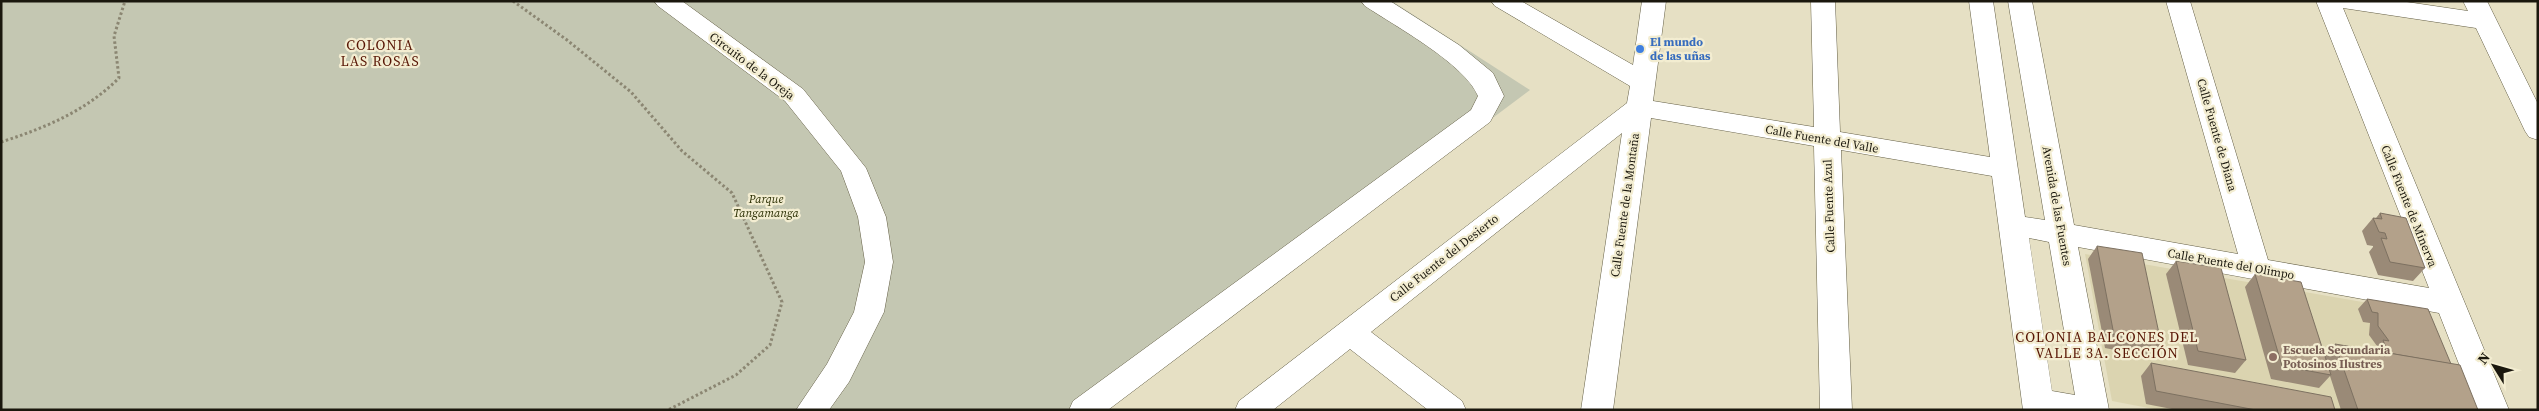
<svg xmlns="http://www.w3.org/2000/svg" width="2539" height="411" font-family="'Source Serif 4',serif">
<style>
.built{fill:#dbd4b0}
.green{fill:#c4c7b2}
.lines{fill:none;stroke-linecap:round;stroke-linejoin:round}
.minor-casing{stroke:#645f46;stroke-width:1}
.path{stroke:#8b8672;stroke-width:3;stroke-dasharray:2.5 2.5;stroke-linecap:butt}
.minor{fill:#fff;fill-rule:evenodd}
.wall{fill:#9a8a77}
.building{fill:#b3a18a;stroke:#7d7161}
.shop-dot{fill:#3f7fe0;stroke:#f3edd1;stroke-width:2}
.education-dot{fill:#8d6e63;stroke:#f3edd1;stroke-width:2}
.labels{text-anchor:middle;stroke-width:4.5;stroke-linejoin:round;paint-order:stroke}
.shop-label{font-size:12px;font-weight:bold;fill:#366cbe;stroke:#f3edd1;text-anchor:start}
.street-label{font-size:12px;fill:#1a170d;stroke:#f3edd1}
.park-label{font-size:12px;font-style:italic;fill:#2d3105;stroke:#f3edd1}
.education-label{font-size:12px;font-weight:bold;fill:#785e54;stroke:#f3edd1;text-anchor:start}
.neighbourhood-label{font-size:14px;letter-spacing:1px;fill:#571504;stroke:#f3edd1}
</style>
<rect width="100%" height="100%" fill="#e6e0c4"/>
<path class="built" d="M2085,254l341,59 37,97h-304l-47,-9z"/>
<path class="green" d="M1,1h1391l138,89 -427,320h-1102z"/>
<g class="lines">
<defs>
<g id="minor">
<path d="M654,1h28l121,88 63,79 20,49 7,45 -9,50 -35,70 -20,28h-33l31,-46 27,-52 11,-50 -7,-45 -17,-46 -56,-70 -127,-95z"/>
<path d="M1361,1h29l69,44 34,28 11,23 -14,26 -382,288h-39l4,-9 398,-291 7,-14c-13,-32 -83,-70 -113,-90z"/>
<path d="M1491,1h30l112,64 9,-64h24l-13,100 161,26 -3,-126h24l5,131 150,25 -21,-156h24l32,216 20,3 -37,-219h24l42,224 164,29 -72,-253h24l78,259 161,28 -113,-287h84l68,10 -5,-10h24l51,103v36l-9,-3 -4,-6 -49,-103 -133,-20 166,402h-32l-38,-97 -361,-66 31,163h-86l-31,-234 -151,-26 11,260h-32l-6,-264 -163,-28 -38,292h-32l41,-277 -251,199 91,69 4,9h-38l-78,-61 -77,61h-38l4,-9 388,-298 3,-17 -135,-80zM2029,238l20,4 26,153 -23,-4z"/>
</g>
</defs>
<use href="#minor" class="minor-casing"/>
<g class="path">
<path d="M513,1l54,39 64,52 51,59 50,42 50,109 -12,43 -34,30 -68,35"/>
<path d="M1,142c44,-14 85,-31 118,-64l-5,-42 11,-35"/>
</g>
<use href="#minor" class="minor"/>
</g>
<g class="wall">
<path d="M2380,213l45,55 -12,13 -35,-6 -9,-23 4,-5v-1l-6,-1 -5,-14 11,-13h3z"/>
<path d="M2097,246l64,97 -10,14 -46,-9 -17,-89z"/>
<path d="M2176,261l70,99 -11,13 -47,-8 -22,-91z"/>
<path d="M2255,274l70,82 10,-12 39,7v-1l3,-4 -8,-11 1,-12 -7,-1 -5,-13 9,-10 84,65 27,46h-137l-11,-34 -11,12 -48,-9 -26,-92z"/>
<path d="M2151,363l184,47h-158l-31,-6 -5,-28z"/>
</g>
<g class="building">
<path d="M2380,213l26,5 19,50 -35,-6 -9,-24 6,1 -2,-6 -6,-1 -6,-14 9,1z"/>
<path d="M2097,246l45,7 19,90 -47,-8z"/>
<path d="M2176,261l45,7 25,92 -48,-9z"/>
<path d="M2255,274l46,8 30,93 -49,-9z"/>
<path d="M2367,299l61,10 23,55 -63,-11 -5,-13 6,1 -11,-15v-13l-6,-1z"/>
<path d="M2335,344l125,21 18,45h-120z"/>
<path d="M2151,363l180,34 4,13h-79l-100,-19z"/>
</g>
<circle class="shop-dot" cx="1640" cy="49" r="5"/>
<circle class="education-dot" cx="2273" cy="357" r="5"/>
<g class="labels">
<g class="shop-label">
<text x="1650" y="46">El mundo<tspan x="1650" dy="14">de las uñas</tspan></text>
</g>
<g class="street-label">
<text transform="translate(752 66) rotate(37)" y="4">Circuito de la Oreja</text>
<text transform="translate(2217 135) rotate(74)" y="4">Calle Fuente de Diana</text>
<text transform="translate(1822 139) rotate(10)" y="4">Calle Fuente del Valle</text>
<text transform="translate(1625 205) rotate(-82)" y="4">Calle Fuente de la Montaña</text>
<text transform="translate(1829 206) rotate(-92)" y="4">Calle Fuente Azul</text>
<text transform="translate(2057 206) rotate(80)" y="4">Avenida de las Fuentes</text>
<text transform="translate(2409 206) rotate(68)" y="4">Calle Fuente de Minerva</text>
<text transform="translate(1444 258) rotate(-38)" y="4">Calle Fuente del Desierto</text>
<text transform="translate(2231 264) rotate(10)" y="4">Calle Fuente del Olimpo</text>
</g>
<g class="park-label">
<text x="766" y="203">Parque<tspan x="766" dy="14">Tangamanga</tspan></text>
</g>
<g class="education-label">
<text x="2283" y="354">Escuela Secundaria<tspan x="2283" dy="14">Potosinos Ilustres</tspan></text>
</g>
<g class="neighbourhood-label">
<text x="380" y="50">COLONIA<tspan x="380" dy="16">LAS ROSAS</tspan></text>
<text x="2107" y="342">COLONIA BALCONES DEL<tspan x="2107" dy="16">VALLE 3A. SECCIÓN</tspan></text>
</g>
</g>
<rect width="2539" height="411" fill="none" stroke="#1a170d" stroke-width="5"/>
<g transform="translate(2494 366) rotate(307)" stroke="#f3edd1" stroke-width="4" paint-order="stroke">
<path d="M0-4L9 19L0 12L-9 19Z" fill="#1a170d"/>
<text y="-8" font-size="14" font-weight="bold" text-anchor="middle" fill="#1a170d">N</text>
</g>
</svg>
